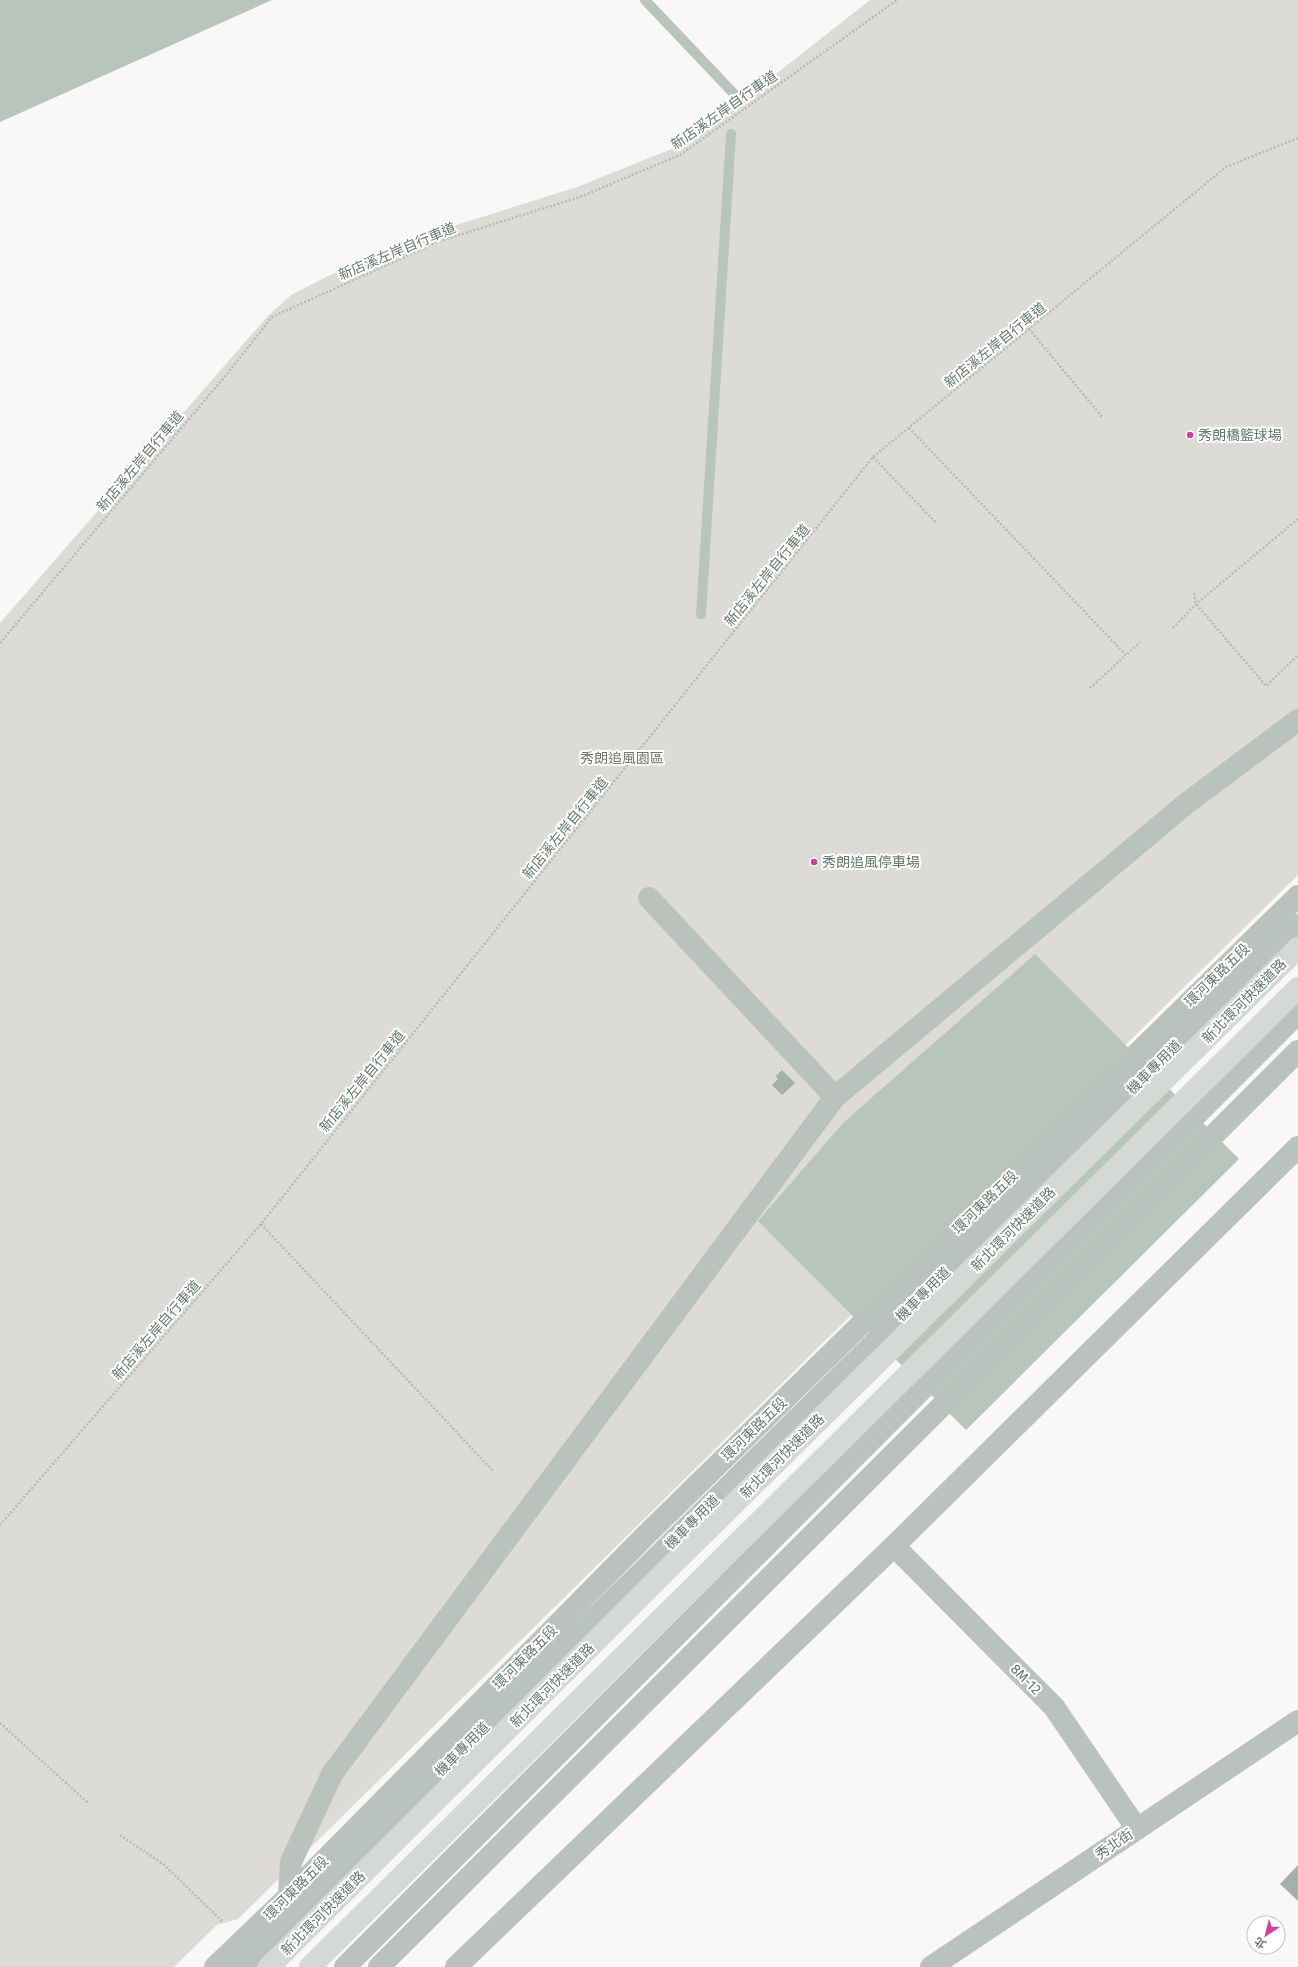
<svg xmlns="http://www.w3.org/2000/svg" width="1298" height="1967" font-family="'Fira Sans','Noto Sans TC',sans-serif">
<style>
.green{fill:#dddbd6}
.water{fill:#b7c5bc}
.lines{fill:none;stroke-linecap:round;stroke-linejoin:round}
.stream{stroke:#b7c5bc;stroke-width:10}
.building{fill:#a4b1aa}
.path{stroke:#b5bcb9;stroke-width:2.5;stroke-dasharray:2 2;stroke-linecap:butt}
.minor{stroke:#bac2be;stroke-width:22}
.highway{stroke:#d4d9d6;stroke-width:22}
.poi-dot{fill:#cf41a0;stroke:#fff;stroke-width:1.5}
.labels{text-anchor:middle;stroke-width:4;stroke-linejoin:round;paint-order:stroke}
.street-label{font-size:14px;fill:#63786f;stroke:#fff}
.poi-label{font-size:14px;fill:#63786f;stroke:#fff;text-anchor:start}
.park-label{font-size:14px;fill:#777566;stroke:#fff}
</style>
<rect width="100%" height="100%" fill="#f9f7f7"/>
<path class="green" d="M870,0h428v875l-1060,1044 -21,6 -43,42h-174v-1344l267,-306 24,-22 37,-19 97,-41 152,-48 97,-39 43,-33 35,-22z"/>
<g class="water">
<path d="M0,0h272l-272,122z"/>
<path d="M1035,954l204,205 -273,271 -208,-209 85,-98z"/>
</g>
<g class="lines">
<g class="stream">
<path d="M645,0l92,97"/>
<path d="M701,614l30,-480"/>
</g>
</g>
<g class="building">
<path d="M782,1070l13,13 -13,12 -10,-10 6,-6 -2,-3z"/>
<path d="M1298,1865v36l-18,-17z"/>
</g>
<g class="lines">
<g class="path">
<path d="M1029,329l74,89"/>
<path d="M909,428l217,227 14,-13"/>
<path d="M873,457l63,66"/>
<path d="M1194,593l2,11 70,82 32,-31"/>
<path d="M1173,628l23,-24 102,-85"/>
<path d="M0,643l227,-269 45,-57 168,-76 140,-44 100,-42 217,-155"/>
<path d="M1090,688l36,-33"/>
<path d="M261,1224l232,247"/>
<path d="M0,1525l261,-301 612,-767 353,-290 72,-29"/>
<path d="M0,1723l88,80"/>
<path d="M120,1835l43,29 60,58"/>
</g>
<g class="minor">
<path d="M649,898l186,199"/>
<path d="M894,1546l160,161 83,122"/>
<path d="M289,1896l2,-34 41,-88 503,-677 352,-294 111,-83"/>
<path d="M215,1967l74,-71 357,-361 652,-639"/>
<path d="M241,1967l1057,-1042"/>
<path d="M345,1967l953,-954"/>
<path d="M379,1967l919,-916"/>
<path d="M456,1967l438,-421 404,-399"/>
<path d="M931,1967l367,-246"/>
</g>
<g class="highway">
<path d="M269,1967l406,-405 623,-614"/>
<path d="M310,1967l988,-979"/>
</g>
</g>
<g class="poi-dot">
<circle cx="1190" cy="435" r="4"/>
<circle cx="814" cy="862" r="4"/>
</g>
<g class="labels">
<g class="street-label">
<text transform="translate(724 110) rotate(-35)" y="5">新店溪左岸自行車道</text>
<text transform="translate(397 251) rotate(-23)" y="5">新店溪左岸自行車道</text>
<text transform="translate(995 345) rotate(-39)" y="5">新店溪左岸自行車道</text>
<text transform="translate(140 461) rotate(-50)" y="5">新店溪左岸自行車道</text>
<text transform="translate(767 575) rotate(-51)" y="5">新店溪左岸自行車道</text>
<text transform="translate(565 828) rotate(-51)" y="5">新店溪左岸自行車道</text>
<text transform="translate(1217 975) rotate(-44)" y="5">環河東路五段</text>
<text transform="translate(1244 1001) rotate(-45)" y="5">新北環河快速道路</text>
<text transform="translate(1154 1067) rotate(-45)" y="5">機車專用道</text>
<text transform="translate(362 1081) rotate(-51)" y="5">新店溪左岸自行車道</text>
<text transform="translate(985 1202) rotate(-44)" y="5">環河東路五段</text>
<text transform="translate(1013 1229) rotate(-45)" y="5">新北環河快速道路</text>
<text transform="translate(923 1294) rotate(-45)" y="5">機車專用道</text>
<text transform="translate(156 1330) rotate(-49)" y="5">新店溪左岸自行車道</text>
<text transform="translate(754 1429) rotate(-44)" y="5">環河東路五段</text>
<text transform="translate(782 1456) rotate(-45)" y="5">新北環河快速道路</text>
<text transform="translate(692 1522) rotate(-45)" y="5">機車專用道</text>
<text transform="translate(525 1657) rotate(-45)" y="5">環河東路五段</text>
<text transform="translate(1026 1679) rotate(45)" y="5">8M-12</text>
<text transform="translate(552 1685) rotate(-45)" y="5">新北環河快速道路</text>
<text transform="translate(462 1749) rotate(-45)" y="5">機車專用道</text>
<text transform="translate(1114 1844) rotate(-34)" y="5">秀北街</text>
<text transform="translate(296 1888) rotate(-45)" y="5">環河東路五段</text>
<text transform="translate(323 1913) rotate(-45)" y="5">新北環河快速道路</text>
</g>
<g class="poi-label">
<text x="1198" y="440">秀朗橋籃球場</text>
<text x="822" y="867">秀朗追風停車場</text>
</g>
<g class="park-label">
<text x="622" y="763">秀朗追風園區</text>
</g>
</g>
<g transform="translate(1266 1935) rotate(215)"><circle r="19" fill="#ffffff" stroke="#c1c9c5"/>
<path d="M0-3L7 15L0 10L-7 15Z" fill="#cf41a0"/>
<text y="-6" font-size="11" font-weight="bold" text-anchor="middle" fill="#63786f">北</text>
</g>
</svg>
